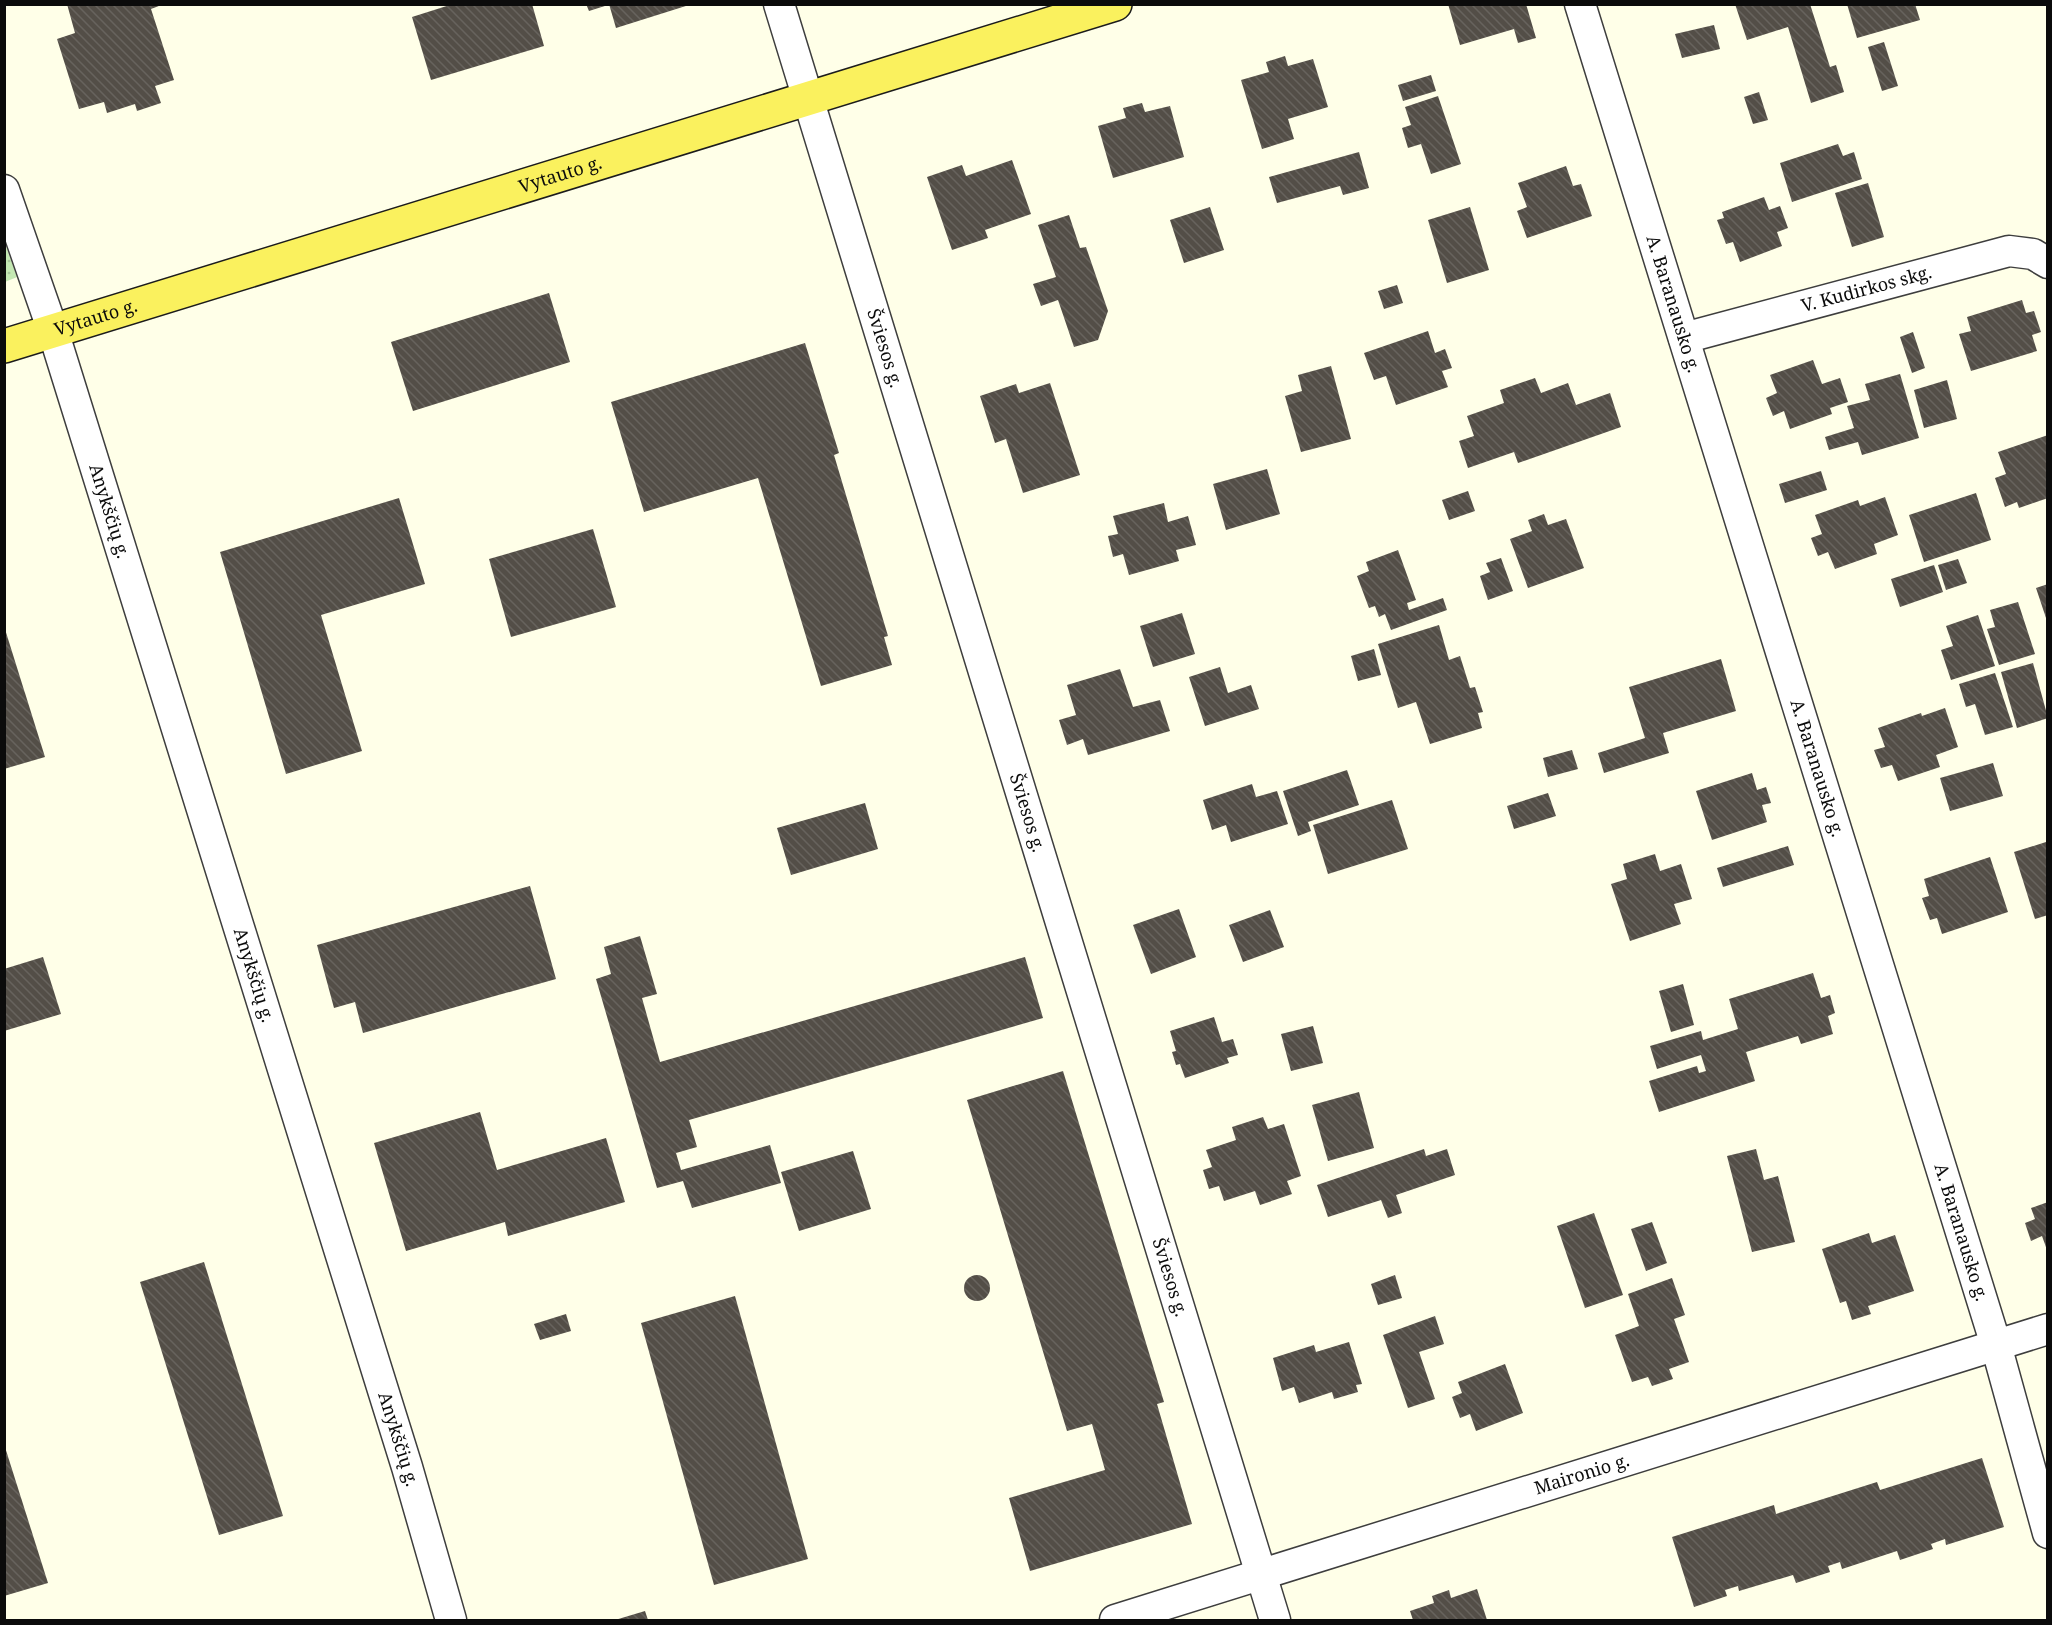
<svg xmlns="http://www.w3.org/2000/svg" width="2052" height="1625" font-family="'Noto Serif',serif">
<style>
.green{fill:url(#green-dots)}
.building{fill:url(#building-back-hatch)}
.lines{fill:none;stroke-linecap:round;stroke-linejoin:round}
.street-casing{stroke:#3e3e3e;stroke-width:33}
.primary-casing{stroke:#1c1c1c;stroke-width:36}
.street{stroke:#fff;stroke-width:30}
.primary{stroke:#faf15e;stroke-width:33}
.labels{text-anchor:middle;stroke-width:6;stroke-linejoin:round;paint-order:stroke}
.street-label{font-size:18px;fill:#0b0b0b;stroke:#fff}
</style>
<defs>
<pattern id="green-dots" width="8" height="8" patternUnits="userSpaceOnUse" patternTransform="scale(1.5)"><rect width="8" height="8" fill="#c4e8b3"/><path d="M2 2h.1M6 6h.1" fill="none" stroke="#a7c699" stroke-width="1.8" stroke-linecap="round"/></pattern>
<pattern id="building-back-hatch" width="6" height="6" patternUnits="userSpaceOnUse" patternTransform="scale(1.5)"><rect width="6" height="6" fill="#534e47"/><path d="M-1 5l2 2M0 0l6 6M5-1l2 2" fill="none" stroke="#67635d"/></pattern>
</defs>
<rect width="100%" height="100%" fill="#ffffe8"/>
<path class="green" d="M4,241l13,36 -12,5h-1z"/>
<g class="building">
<path d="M67,4h97l-13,5 23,71 -19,6 6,17 -24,8 -2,-7 -28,9 -3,-11 -25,7 -22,-70 18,-6z"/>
<path d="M453,4h79l12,42 -113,34 -19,-63z"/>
<path d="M586,4h22v1l-19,6z"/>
<path d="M609,4h80v1l-73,23z"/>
<path d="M1448,4h78l10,34 -18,5 -4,-14 -54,16z"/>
<path d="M1735,4h75l20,63 6,-2 8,27 -33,11 -23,-76 -41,13z"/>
<path d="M1847,4h68l5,16 -63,18z"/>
<path d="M1714,25l6,24 -38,9 -7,-24z"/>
<path d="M1884,42l14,44 -16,5 -14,-44z"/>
<path d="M1285,56l3,10 25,-7 15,48 -40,12 6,20 -32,10 -21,-69 28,-8 -3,-10z"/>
<path d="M1431,75l5,16 -33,10 -5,-16z"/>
<path d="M1759,92l9,28 -15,4 -9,-27z"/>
<path d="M1438,96l23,68 -30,10 -10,-30 -13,4 -6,-20 9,-3 -6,-18z"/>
<path d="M1142,103l3,9 25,-6 14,51 -71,21 -15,-52 28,-8 -3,-10z"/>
<path d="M1838,144l5,12 11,-4 8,27 -70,23 -12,-39z"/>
<path d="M1359,152l10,36 -26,7 -3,-9 -63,17 -8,-26z"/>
<path d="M1012,160l19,54 -46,16 3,8 -36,12 -25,-73 35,-12 4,11z"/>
<path d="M1566,166l7,20 8,-2 11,32 -65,22 -10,-27 10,-4 -9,-24z"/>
<path d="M1868,183l16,54 -32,10 -17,-54z"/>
<path d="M1764,197l5,13 11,-4 8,22 -11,4 5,14 -42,16 -7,-20 -7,2 -9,-24 7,-2 -2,-6z"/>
<path d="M1210,207l14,43 -40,13 -14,-43z"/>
<path d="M1470,207l19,63 -42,13 -19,-63z"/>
<path d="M1069,215l11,33 6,-1 22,64 -10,29 -24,7 -16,-47 -17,6 -8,-22 23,-7 -18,-52z"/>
<path d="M1397,285l6,18 -19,6 -6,-18z"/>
<path d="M549,293l21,69 -157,49 -22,-69z"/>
<path d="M2022,300l4,13 8,-2 7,21 -9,3 5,16 -66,20 -12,-37 12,-3 -4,-14z"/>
<path d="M1428,331l7,22 10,-4 7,19 -10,3 6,16 -52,18 -10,-29 -12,4 -10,-27z"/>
<path d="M1913,332l12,36 -13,5 -12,-36z"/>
<path d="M805,343l34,110 -5,2 54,181 -4,1 8,28 -71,21 -63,-208 -114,34 -33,-110z"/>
<path d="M1813,360l9,24 18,-6 8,24 -18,6 2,6 -42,15 -6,-18 -11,5 -7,-18 11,-5 -7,-18z"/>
<path d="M1331,366l20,73 -50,13 -16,-56 17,-5 -4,-16z"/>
<path d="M1900,374l19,64 -57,17 -4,-13 -29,8 -4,-13 29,-9 -7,-22 23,-6 -5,-16z"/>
<path d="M1535,378l6,15 27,-10 8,22 34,-12 11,34 -103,36 -4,-11 -46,16 -9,-27 15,-5 -7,-20 37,-13 -4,-13z"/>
<path d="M1947,380l10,39 -33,9 -10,-38z"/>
<path d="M1050,383l30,92 -57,18 -17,-54 -11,4 -15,-47 36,-12 3,9z"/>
<path d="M2048,435v63l-29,10 -2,-6 -12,5 -10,-29 11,-4 -8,-22z"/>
<path d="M1267,469l13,45 -54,16 -13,-46z"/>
<path d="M1821,471l6,19 -42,13 -6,-19z"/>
<path d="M1468,491l7,20 -26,9 -7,-20z"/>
<path d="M1976,493l15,47 -67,22 -15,-47z"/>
<path d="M1885,497l13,38 -24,9 3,10 -42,15 -7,-17 -10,4 -7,-18 11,-4 -7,-19 43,-15 2,6z"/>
<path d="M399,498l26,86 -104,31 41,136 -76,23 -66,-222z"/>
<path d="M1164,503l4,19 20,-6 8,29 -20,5 3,11 -50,14 -6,-21 -10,3 -5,-21 10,-2 -5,-18z"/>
<path d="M1544,514l4,11 18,-6 18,49 -56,20 -18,-49 22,-8 -4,-11z"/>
<path d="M593,529l23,78 -105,30 -22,-78z"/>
<path d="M1398,550l18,50 -9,3 2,7 34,-12 4,12 -56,20 -6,-16 -6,3 -4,-11 -6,2 -12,-32 12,-5 -3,-9z"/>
<path d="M1501,558l12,33 -25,9 -8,-24 10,-4 -4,-9z"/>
<path d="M1958,559l9,24 -21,7 -8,-25z"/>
<path d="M1934,565l9,27 -43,15 -9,-28z"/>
<path d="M2048,584v37h-1l-11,-33z"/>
<path d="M2018,602l17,52 -36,11 -12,-36 8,-2 -5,-17z"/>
<path d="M1182,613l13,41 -42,13 -13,-41z"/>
<path d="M1978,615l17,51 -44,14 -10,-30 12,-4 -7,-20z"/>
<path d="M1439,625l10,35 11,-4 10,32 5,-1 8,25 -5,1 4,15 -52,16 -14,-42 -18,6 -20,-64z"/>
<path d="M4,626l41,131 -41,12z"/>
<path d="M1374,649l7,26 -23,6 -7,-25z"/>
<path d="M1721,659l15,52 -73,22 6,20 -65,20 -6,-20 47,-15 -16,-51z"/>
<path d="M2033,663l15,55 -31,10 -16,-56z"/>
<path d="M1220,667l8,26 23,-8 8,24 -54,17 -16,-49z"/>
<path d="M1120,669l13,38 27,-7 10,31 -82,24 -5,-16 -16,6 -8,-25 17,-5 -9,-30z"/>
<path d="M1995,673l18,54 -28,8 -10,-31 -9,3 -7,-23z"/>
<path d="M1945,708l13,39 -22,8 4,12 -42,14 -6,-16 -11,3 -7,-18 11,-3 -7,-19 43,-15 1,3z"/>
<path d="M1572,750l6,19 -30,8 -5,-19z"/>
<path d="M1993,763l10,33 -53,15 -10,-33z"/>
<path d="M1347,770l12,35 -51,17 3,9 -13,5 -15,-45z"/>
<path d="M1752,773l5,17 9,-3 5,16 -9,2 5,17 -55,18 -16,-49z"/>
<path d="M1252,784l4,13 21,-6 11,33 -57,18 -5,-17 -14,5 -9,-30z"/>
<path d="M1548,793l8,23 -42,13 -7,-23z"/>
<path d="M1392,800l16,49 -80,25 -15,-49z"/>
<path d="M865,803l13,46 -87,26 -14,-47z"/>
<path d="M2046,842l2,73 -13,4 -21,-67z"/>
<path d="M1788,846l6,19 -71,22 -6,-19z"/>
<path d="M1655,854l5,17 21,-7 11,35 -18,5 7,20 -51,17 -19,-57 16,-5 -4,-15z"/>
<path d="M1990,857l18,55 -66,22 -5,-16 -7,2 -8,-22 7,-2 -5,-17z"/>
<path d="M530,886l26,93 -193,54 -8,-31 -21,6 -17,-63z"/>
<path d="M1179,909l17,48 -45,17 -18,-49z"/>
<path d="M1270,910l14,37 -41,15 -14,-37z"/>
<path d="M640,936l17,58 -15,4 18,64 365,-105 18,61 -354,102 8,27 -21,6 5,17 89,-25 11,38 -89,25 -9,-27 -26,7 -61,-209 15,-5 -7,-27z"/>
<path d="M43,957l18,57 -57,17v-62z"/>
<path d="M1813,973l8,25 9,-3 5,18 -7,3 5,18 -32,10 -3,-8 -52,16 9,29 -96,31 -10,-31 48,-15 2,7 7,-2 -5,-16 -44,14 -7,-23 51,-15 2,9 35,-11 -9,-30z"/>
<path d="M1683,984l11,41 -23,7 -12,-41z"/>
<path d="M1214,1017l8,25 11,-3 5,16 -11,3 2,5 -44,15 -5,-14 -4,1 -4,-13 4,-1 -6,-20z"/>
<path d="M1313,1026l10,37 -32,8 -10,-37z"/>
<path d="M1063,1071l101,331 -7,2 35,120 -162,47 -21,-73 96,-28 -13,-46 -25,7 -100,-331z"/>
<path d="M1359,1092l15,56 -46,13 -16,-56z"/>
<path d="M480,1112l17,58 109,-32 19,64 -117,34 -3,-14 -99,29 -32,-108z"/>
<path d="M1263,1117l5,12 16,-5 17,52 -14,5 5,13 -32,11 -5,-14 -31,10 -5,-15 -10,3 -6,-19 9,-3 -6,-17 30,-10 -4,-13z"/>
<path d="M1424,1149l2,7 21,-7 8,26 -59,20 6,18 -14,5 -7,-18 -53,17 -11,-32z"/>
<path d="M1756,1149l8,31 14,-4 17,66 -43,10 -25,-96z"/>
<path d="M853,1151l18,58 -72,22 -18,-59z"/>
<path d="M2048,1202v48h-1l-5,-14 -11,5 -6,-18 10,-4 -4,-11z"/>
<path d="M1594,1213l29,82 -38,13 -28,-82z"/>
<path d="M1652,1222l15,41 -21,8 -15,-42z"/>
<path d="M1869,1233l3,10 23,-8 19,56 -46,15 3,8 -19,6 -6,-19 -6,2 -18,-54z"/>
<path d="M204,1262l79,254 -64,19 -79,-253z"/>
<circle cx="977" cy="1288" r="13"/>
<path d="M1395,1275l7,23 -24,7 -7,-21z"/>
<path d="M1672,1278l13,37 -11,4 15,43 -20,7 4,10 -21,7 -4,-9 -16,5 -17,-47 24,-9 -11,-32z"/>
<path d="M735,1296l73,263 -94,26 -73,-262z"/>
<path d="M566,1314l5,17 -31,9 -6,-16z"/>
<path d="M1435,1316l9,28 -25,8 16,47 -27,9 -25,-73z"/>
<path d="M1349,1342l13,42 -6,1 2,7 -24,7 -2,-7 -33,11 -5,-16 -12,4 -9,-33 41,-13 2,7z"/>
<path d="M1505,1364l18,49 -47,18 -6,-17 -10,4 -8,-21 10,-4 -4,-11z"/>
<path d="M4,1444l44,139 -44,13z"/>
<path d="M1982,1458l22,69 -58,18 -1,-6 -14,5 2,5 -33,11 -3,-9 -55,18 -2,-7 -12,4 2,6 -34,11 -3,-8 -54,16 -1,-5 -13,4 2,6 -33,11 -22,-70 102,-32 2,9 101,-32 3,8z"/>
<path d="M1477,1589l10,31h-74l-3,-9 24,-8 -2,-7 17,-6 2,8z"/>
<path d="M645,1611l3,9h-33z"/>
</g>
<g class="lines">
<defs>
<g id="street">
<path id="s1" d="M779,4l496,1616"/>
<path id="s2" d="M1580,4l416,1341 52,188"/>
<path id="s3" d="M4,190l49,141 354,1136 44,153"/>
<path id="s4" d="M1684,338l325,-87 24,3 15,9"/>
<path id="s5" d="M1115,1620l933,-291"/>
</g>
<g id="primary">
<path id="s6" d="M4,346l1111,-342"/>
</g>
</defs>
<use href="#street" class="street-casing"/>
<use href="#primary" class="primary-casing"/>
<use href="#street" class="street"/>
<use href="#primary" class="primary"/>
</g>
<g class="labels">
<g class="street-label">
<text dy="6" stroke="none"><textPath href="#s6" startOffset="582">Vytauto g.</textPath></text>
<text dy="6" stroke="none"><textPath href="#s4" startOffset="189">V. Kudirkos skg.</textPath></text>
<text dy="6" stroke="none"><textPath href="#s2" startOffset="314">A. Baranausko g.</textPath></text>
<text dy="6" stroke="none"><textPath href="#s6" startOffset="96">Vytauto g.</textPath></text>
<text dy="6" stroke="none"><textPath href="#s1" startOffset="360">Šviesos g.</textPath></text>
<text dy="6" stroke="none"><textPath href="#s3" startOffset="338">Anykščių g.</textPath></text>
<text dy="6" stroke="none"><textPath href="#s2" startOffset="800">A. Baranausko g.</textPath></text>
<text dy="6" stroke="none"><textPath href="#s1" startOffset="846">Šviesos g.</textPath></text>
<text dy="6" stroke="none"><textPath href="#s3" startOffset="824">Anykščių g.</textPath></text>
<text dy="6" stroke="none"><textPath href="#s2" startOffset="1286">A. Baranausko g.</textPath></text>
<text dy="6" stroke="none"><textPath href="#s1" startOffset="1332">Šviesos g.</textPath></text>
<text dy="6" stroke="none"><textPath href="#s3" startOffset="1310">Anykščių g.</textPath></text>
<text dy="6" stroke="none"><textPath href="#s5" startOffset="489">Maironio g.</textPath></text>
</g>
</g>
<rect width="2052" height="1625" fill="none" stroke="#0b0b0b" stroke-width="12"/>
</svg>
